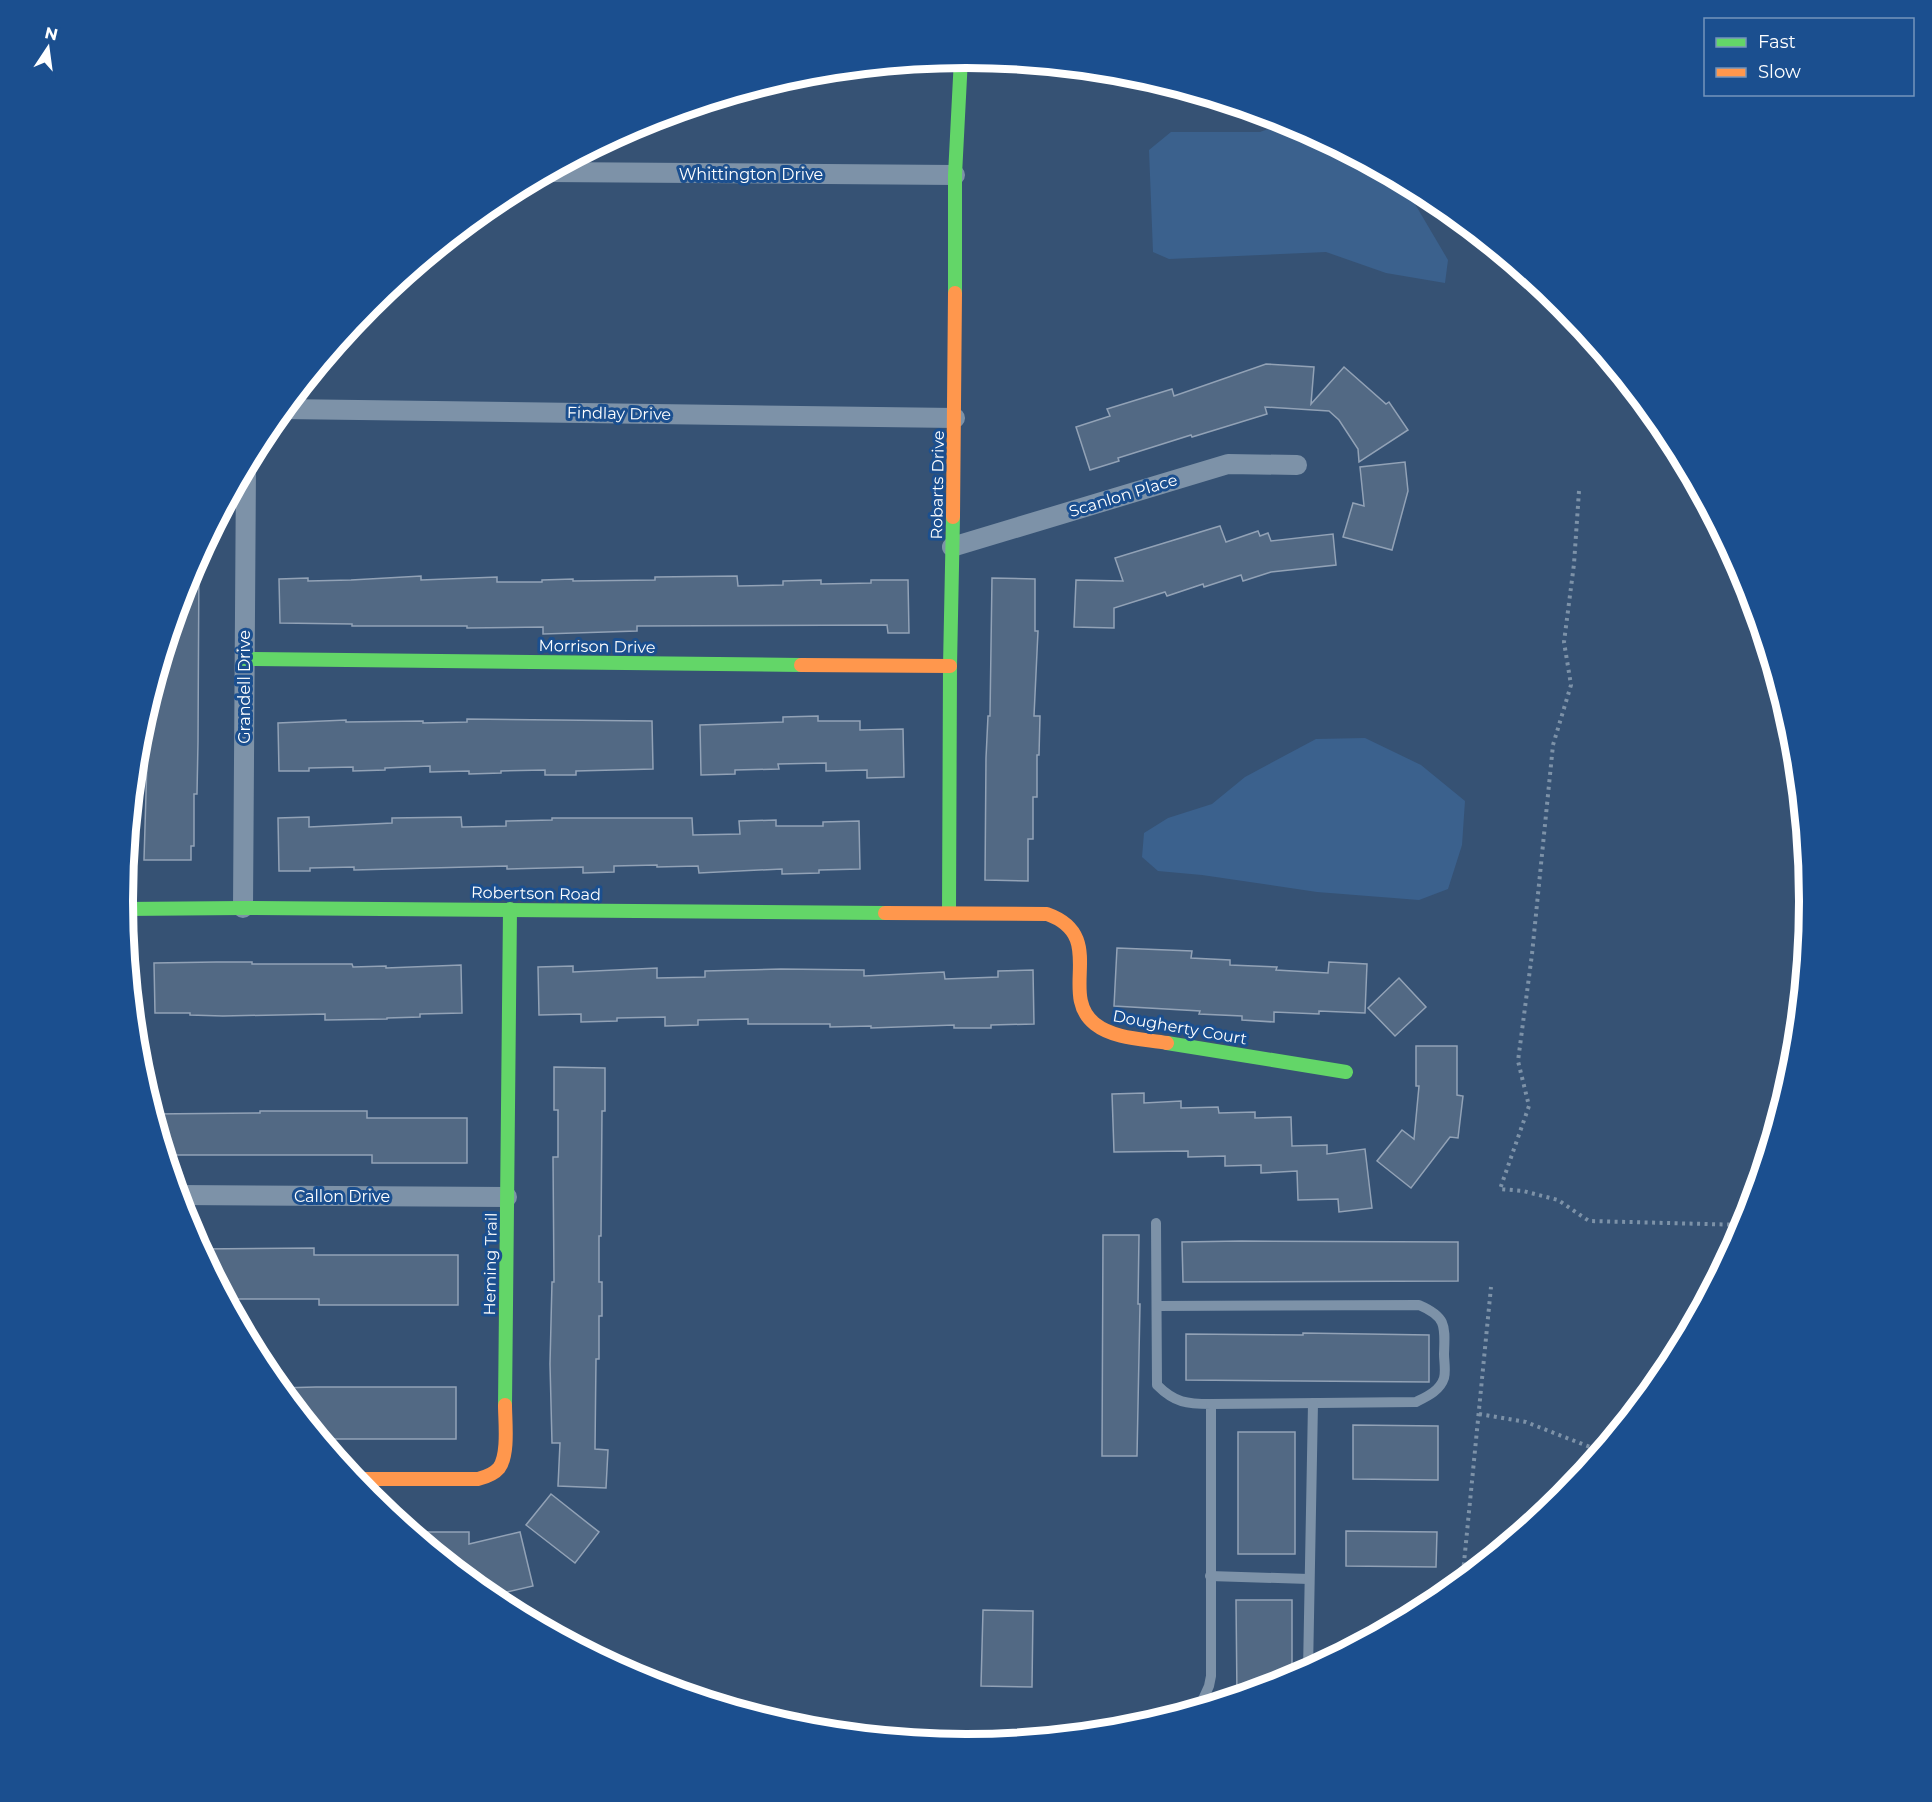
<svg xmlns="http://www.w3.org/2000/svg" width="1932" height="1802" font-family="Montserrat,sans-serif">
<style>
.water{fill:#3b618d}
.building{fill:#526984;stroke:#92a2b6;stroke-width:1.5}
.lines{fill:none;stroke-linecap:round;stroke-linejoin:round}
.path{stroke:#7d92a8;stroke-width:4;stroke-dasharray:3 4.5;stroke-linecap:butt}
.lane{stroke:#7d92a8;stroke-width:10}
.street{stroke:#7d92a8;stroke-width:20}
.fast{stroke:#63d668;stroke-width:14}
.slow{stroke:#ff974d;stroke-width:14}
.labels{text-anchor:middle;stroke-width:6;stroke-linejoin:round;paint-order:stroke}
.street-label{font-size:16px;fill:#fff;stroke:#1b4f8f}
.rim{fill:none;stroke:#fff;stroke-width:8}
</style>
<rect width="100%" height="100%" fill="#365274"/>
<g class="water">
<path d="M1289,121l113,61 46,78 -3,23 -59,-10 -60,-21 -157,7 -16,-7 -4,-102 22,-18h89z"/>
<path d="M1365,738l56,27 44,36 -3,44 -14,44 -29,11 -102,-8 -115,-17 -44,-4 -16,-14 2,-24 24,-15 44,-14 33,-27 71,-38z"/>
</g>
<g class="building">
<path d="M1266,364l48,3 -3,37 33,-37 42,37 3,-2 19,28 -49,32 -1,-13 -19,-29 -10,-9 -64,-4 2,7 -75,23 -1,-2 -73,23 1,3 -29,9 -14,-43 34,-11 -3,-7 65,-20 2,7z"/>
<path d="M1405,462l3,29 -16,59 -49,-13 10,-34 11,3 -4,-39z"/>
<path d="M1220,526l6,16 32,-11 2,5 8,-3 3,8 62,-7 3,31 -65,7 -28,9 -2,-6 -37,12 -1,-3 -36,12 -2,-4 -51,16v20l-40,-1 2,-47 47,1 -8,-23z"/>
<path d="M199,554l-1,188 -1,52h-3v52h-3v14h-47l4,-132h-4v-10l42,-140z"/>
<path d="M421,576v4l76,-3v5h45v-2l31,-1v2l82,-1v-3l82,-1 1,10 45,-1v-4l38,-1v4l50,-1v-3h37l1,53h-21l-1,-8 -250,1v5l-94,3v-7l-76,1v-2h-115v-2l-72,-1 -1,-44 29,-1v3l43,-1z"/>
<path d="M992,578l43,1v52h3l-4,85h6l-1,39h-2v42h-4v42h-5v42l-43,-1 1,-122 2,-42h2z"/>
<path d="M818,716v5h42v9l43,-1 1,48 -37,1v-8l-41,1v-8l-48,1 1,5 -44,1v4l-34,1 -1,-50 83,-3v-5z"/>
<path d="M467,719l185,2 1,48 -77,2v4h-31v-5l-44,1v2l-32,1v-3l-39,1v-6l-45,2v2l-32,1v-4l-44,1v3h-30l-1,-48 68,-3v2l77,-1v2l44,-1z"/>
<path d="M309,817v10l83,-4v-5l69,-1 1,10 44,-1v-5l46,-1v-2h140l1,17 47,-1 -1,-13 37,-1v6h47v-4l36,-1 1,48 -41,1v3l-37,1v-5l-83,4 -1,-7 -41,1v-2l-43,1v6l-31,1v-6l-76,2v-3l-153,4v-3l-44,1v3h-31l-1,-53z"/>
<path d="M1117,948l75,3 -1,7 39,2v5l47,2 -1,3 52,3 1,-11 38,2 -2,49 -46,-2v3l-45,-2v10l-32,-2v-4l-43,-2 1,-3 -86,-5z"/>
<path d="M216,962h36v2h100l1,3 33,-1v2l75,-3 1,48 -42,1v3l-33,1v1l-62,1v-6l-102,2 -33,-1v-2h-35l-1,-50z"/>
<path d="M573,966v6l84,-4v10l48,-1v-6l76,-2 83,1v6l80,-4 1,7 53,-2v-6l35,-1 1,54 -43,1v3h-37v-3l-83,3v-2l-41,1v-3h-82v-5l-50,1v5l-33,1v-9l-48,1v3l-36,1v-8l-42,1 -1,-48z"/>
<path d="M1399,978l27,29 -31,29 -27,-28z"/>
<path d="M1416,1046h41v49l6,1 -5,42 -8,-1 -39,51 -34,-27 25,-31 12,9 5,-53h-3z"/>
<path d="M554,1067l51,1v43h-3l-1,125h-2v46h3v34h-3v43h-3l-1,90 13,1 -2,38 -48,-2 2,-43h-8l-2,-79 2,-82h2l-1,-125h5v-47h-4z"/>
<path d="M1144,1093v10l37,-2v7l37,-1 1,6 36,-1v6l36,-1 1,29 35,-1v9l38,-5 7,59 -33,4 -1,-13 -40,1 -1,-29 -36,2v-8l-36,1v-10l-37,1v-6l-74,1 -2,-58z"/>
<path d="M260,1111h107v7h100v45h-95v-8h-207l-12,-41 107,-1z"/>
<path d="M1103,1235h36l-1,69h2l-3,152h-35z"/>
<path d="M1241,1241l217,1v39l-275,1 -1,-40z"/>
<path d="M314,1248v7h144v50h-139v-6h-92l-28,-50z"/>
<path d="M1303,1333l126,2v47l-243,-2v-46l117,1z"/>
<path d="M316,1387h140v52h-135l-42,-51z"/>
<path d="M1353,1425l85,1v54l-85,-1z"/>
<rect x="1238" y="1432" width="57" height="122"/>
<path d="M551,1494l48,38 -24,31 -49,-38z"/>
<path d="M1346,1531l91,1 -1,35 -90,-1z"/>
<path d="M411,1532h58v12l51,-12 13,54 -44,10z"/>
<path d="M1236,1600h56v79l-55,18z"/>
<path d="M983,1610l50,1 -1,76 -51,-1z"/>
</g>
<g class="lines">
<g class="path">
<path d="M1579,491l-5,73 -10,78 7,43 -18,60 -21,209 -14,107 11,45 -29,83 23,2 35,9 31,21 156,4"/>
<path d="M1479,1414l47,8 69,27 5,3"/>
<path d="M1463,1573l28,-286"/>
</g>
<g class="lane">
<path d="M1156,1223l1,162c18,18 30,19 54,19v272l-2,10 -10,22"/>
<path d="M1157,1306l262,-1c28,12 26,21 25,49 0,7 2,17 0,24 -4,13 -18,19 -28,24l-205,2"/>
<path d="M1210,1576l99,3"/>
<path d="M1308,1671l5,-268"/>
</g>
<g class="street">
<path d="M548,172l407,3"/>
<path d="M283,409l672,9"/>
<path d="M952,547l276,-83 69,1"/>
<path d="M243,908l3,-442"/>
<path d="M178,1195l329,2"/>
</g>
<g class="fast">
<path d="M955,293v-118l6,-117"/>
<path d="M245,659l556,6"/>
<path d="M123,909l120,-1 642,5"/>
<path d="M949,913l1,-247 3,-149"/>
<path d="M1167,1043l179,29"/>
<path d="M505,1405l5,-496"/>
</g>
<g class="slow">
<path d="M953,517l2,-224"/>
<path d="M801,665l149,1"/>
<path d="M885,913l162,1c62,22 10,80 48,110 19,15 49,15 72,19"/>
<path d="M354,1479h124c8,-2 16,-5 21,-11 10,-14 6,-47 6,-63"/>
</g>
</g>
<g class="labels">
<g class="street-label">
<text x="751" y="180">Whittington Drive</text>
<text transform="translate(619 413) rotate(1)" y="6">Findlay Drive</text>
<text transform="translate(937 485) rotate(-89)" y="6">Robarts Drive</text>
<text transform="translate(1123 495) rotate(-17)" y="6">Scanlon Place</text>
<text transform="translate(597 646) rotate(1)" y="6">Morrison Drive</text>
<text transform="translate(244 687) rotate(-90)" y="6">Grandell Drive</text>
<text transform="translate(536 893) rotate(1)" y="6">Robertson Road</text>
<text transform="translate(1180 1027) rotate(10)" y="6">Dougherty Court</text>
<text x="342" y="1202">Callon Drive</text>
<text transform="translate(490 1264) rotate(-89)" y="6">Heming Trail</text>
</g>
</g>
<path d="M0 0H1932V1802H0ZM133 901a833 833 0 1 1 1666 0a833 833 0 1 1-1666 0Z" fill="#1b4f8f" fill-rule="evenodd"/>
<path class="rim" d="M133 901a833 833 0 1 1 1666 0a833 833 0 1 1-1666 0Z"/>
<rect x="1704" y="18" width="210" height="78" fill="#1b4f8f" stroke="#7695bc" stroke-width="1.5"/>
<rect x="1716" y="38" width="30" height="9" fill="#63d668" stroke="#7695bc" stroke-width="1.5"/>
<text x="1758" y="48" font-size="18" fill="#ffffff">Fast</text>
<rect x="1716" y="68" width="30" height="9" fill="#ff974d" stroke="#7695bc" stroke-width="1.5"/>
<text x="1758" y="78" font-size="18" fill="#ffffff">Slow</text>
<g transform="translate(48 48) rotate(13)" stroke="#1b4f8f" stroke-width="4.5" paint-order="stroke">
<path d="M0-4.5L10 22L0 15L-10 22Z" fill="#ffffff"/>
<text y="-9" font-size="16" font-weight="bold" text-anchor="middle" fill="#ffffff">N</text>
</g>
</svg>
